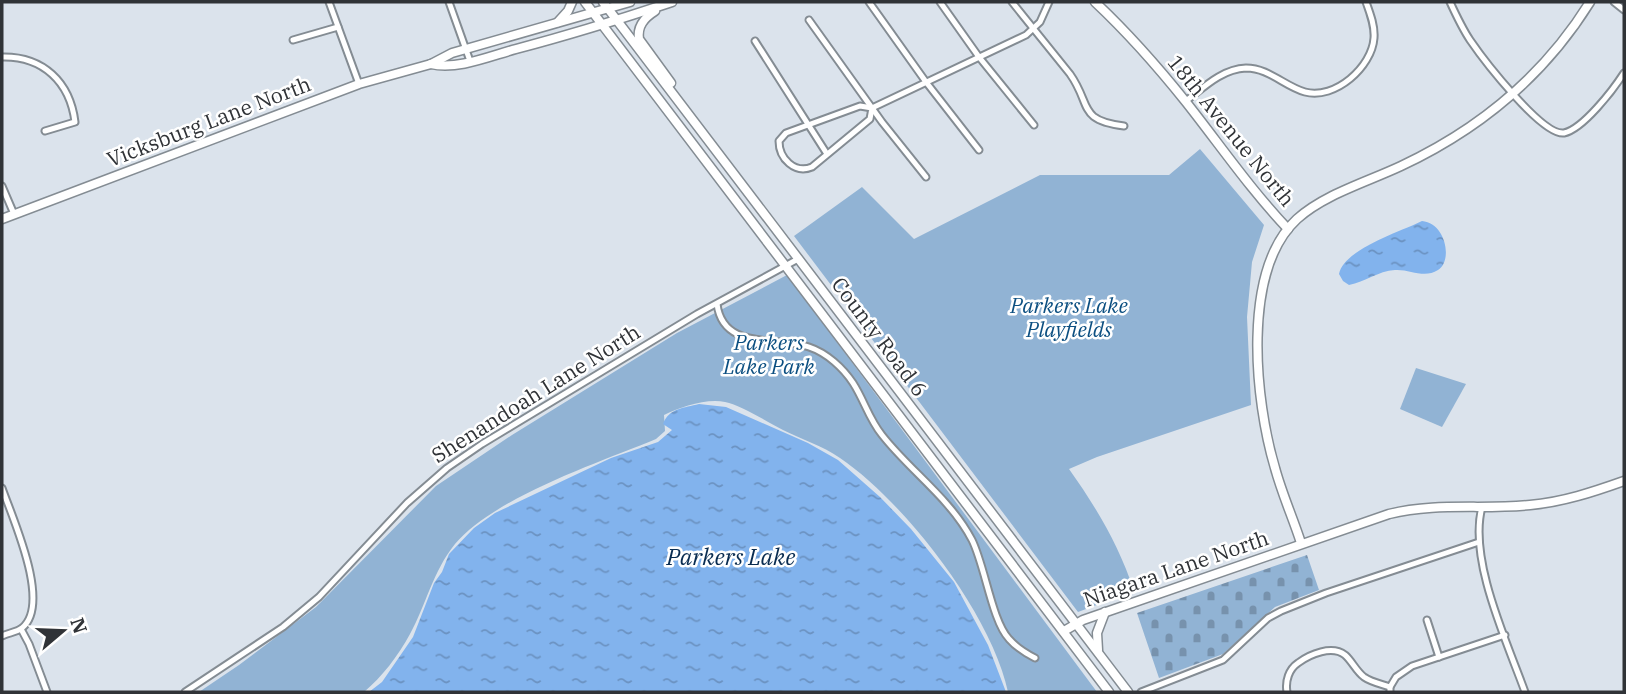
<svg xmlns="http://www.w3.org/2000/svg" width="1626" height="694" font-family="'IBM Plex Serif',serif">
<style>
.cemetery{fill:url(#cemetery-stones)}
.park{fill:#91b3d4}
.water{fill:url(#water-ripples)}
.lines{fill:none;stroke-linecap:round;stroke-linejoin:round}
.street-casing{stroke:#848c93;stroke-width:9}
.secondary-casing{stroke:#848c93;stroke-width:11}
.street{stroke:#fff;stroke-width:5}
.secondary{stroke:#fff;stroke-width:8}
.labels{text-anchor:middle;stroke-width:5;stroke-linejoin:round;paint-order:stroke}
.street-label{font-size:21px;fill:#303337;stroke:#fff}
.park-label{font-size:21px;font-style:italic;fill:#0c4f81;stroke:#fff}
.water-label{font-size:23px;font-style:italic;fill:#092c51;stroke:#fff}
</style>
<defs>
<pattern id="cemetery-stones" width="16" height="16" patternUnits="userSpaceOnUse" patternTransform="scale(1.75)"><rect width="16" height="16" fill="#91b3d4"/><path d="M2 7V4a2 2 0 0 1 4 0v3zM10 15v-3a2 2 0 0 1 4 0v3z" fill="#7792ad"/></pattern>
<pattern id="water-ripples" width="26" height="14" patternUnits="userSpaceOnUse" patternTransform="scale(1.75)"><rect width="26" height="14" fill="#82b3ed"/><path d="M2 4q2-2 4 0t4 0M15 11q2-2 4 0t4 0" fill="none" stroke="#6b92c1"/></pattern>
</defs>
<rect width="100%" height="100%" fill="#dbe3ec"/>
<path class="cemetery" d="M1307,555l12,35 -44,17 -52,47 -64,24 -22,-65z"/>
<g class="park">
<path d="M1200,149l64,76 -12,37 -5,55 4,88 -154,52 -28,12c27,38 50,76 65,122l-56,21 -284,-376 68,-49 52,52 126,-64h129z"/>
<path d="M787,275l310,417h-89c-16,-77 -103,-190 -168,-234 -17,-12 -39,-19 -57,-28 -16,-8 -42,-25 -58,-28 -18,-4 -45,5 -61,13l1,16 -9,8c-58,24 -161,58 -201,105 -22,27 -29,61 -45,90 -12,22 -28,43 -46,58h-165l40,-27 77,-58 120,-121 76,-51 165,-102z"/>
<path d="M1416,368l50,16 -24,43 -42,-18z"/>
</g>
<g class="water">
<path d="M1422,221c24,2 31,40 16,49 -14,9 -28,-1 -43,0 -17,1 -30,12 -46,15l-6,-4 -4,-7c5,-25 61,-42 83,-53z"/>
<path d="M699,404l27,3 82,36 30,17 42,37 31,32 43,53 34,63 18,47h-637l13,-10 31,-45 21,-54 8,-11 7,-18 25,-26 21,-15 116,-55 47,-16 14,-12 -9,-6c6,-16 21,-16 36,-20z"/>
</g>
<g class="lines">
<defs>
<g id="street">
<path d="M329,2l30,82"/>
<path d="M449,2l21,59"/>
<path d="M869,2l57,80 53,68"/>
<path d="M940,2l39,55 55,68"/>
<path d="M1012,2l58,72c22,31 7,46 54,52"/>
<path d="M1450,2c6,13 12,26 20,38 13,19 72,96 94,93 19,-4 49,-43 60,-60"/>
<path d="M1614,2l10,8"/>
<path d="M809,20l73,102 44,55"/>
<path d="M293,40l45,-13"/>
<path d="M755,41l72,113"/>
<path d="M2,57c41,-1 68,25 73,65l-30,9"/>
<path d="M1186,101c18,-14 36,-32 60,-33 23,0 38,18 59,24 30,8 67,-25 69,-54 1,-12 -4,-25 -8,-36"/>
<path d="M860,106l12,2 -2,11 -58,48c-17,7 -33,-8 -33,-26l7,-8z"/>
<path d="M872,108l154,-73 14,-13 9,-20"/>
<path d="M2,186l12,28"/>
<path d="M717,304c6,47 60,32 92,43 18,6 34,21 44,36 11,17 16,36 29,52 28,36 68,63 90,105 13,26 20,81 37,99 7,8 16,14 26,19"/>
<path d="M2,488c10,29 50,116 20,140 -5,4 -14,5 -20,8"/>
<path d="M1482,507c-14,52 25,135 43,185"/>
<path d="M1427,620l12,37"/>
<path d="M21,629l8,15 18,48"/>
<path d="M185,692l98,-65 36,-30 88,-94 40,-35 35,-24 215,-130 101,-55"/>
<path d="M1141,692l82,-32 45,-42 13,-7 45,-18 153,-51"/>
<path d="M1287,692c-2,-11 2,-23 11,-29 12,-9 34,-18 47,-8 7,6 11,16 19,22 7,5 17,7 26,10"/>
<path d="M1390,692v-5l6,-10 16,-11 93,-31"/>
</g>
<g id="secondary">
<path d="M585,2l524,690"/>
<path d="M603,2l525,690"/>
<path d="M1095,2c33,31 63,65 91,100 34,43 64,87 102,127"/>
<path d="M655,11c-11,7 -18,15 -16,28l32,44"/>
<path d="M558,22l10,-11 4,-9"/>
<path d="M431,64c27,6 59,-8 85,-15 53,-14 105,-30 156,-47"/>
<path d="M2,219l357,-135 72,-20 21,-11 178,-51"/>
<path d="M1301,543c-8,-25 -19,-49 -26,-75 -20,-67 -34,-197 22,-249 28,-25 70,-37 104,-53 79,-37 143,-90 189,-164"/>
<path d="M1064,631l19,-11 306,-106c48,-12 92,-4 141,-9 33,-3 63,-13 94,-24"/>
<path d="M1098,650l-1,-17 8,-21"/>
</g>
</defs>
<use href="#street" class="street-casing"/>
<use href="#secondary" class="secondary-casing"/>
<use href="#street" class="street"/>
<use href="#secondary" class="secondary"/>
</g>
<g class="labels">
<g class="street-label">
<text transform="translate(209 122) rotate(-21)" y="7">Vicksburg Lane North</text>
<text transform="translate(1231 131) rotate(51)" y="7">18th Avenue North</text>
<text transform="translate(879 337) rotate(53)" y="7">County Road 6</text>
<text transform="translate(536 394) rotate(-32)" y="7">Shenandoah Lane North</text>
<text transform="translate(1176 569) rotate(-19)" y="7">Niagara Lane North</text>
</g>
<g class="park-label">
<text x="1069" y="313">Parkers Lake<tspan x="1069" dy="24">Playfields</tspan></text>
<text x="769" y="350">Parkers<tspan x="769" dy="24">Lake Park</tspan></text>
</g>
<g class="water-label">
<text x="731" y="565">Parkers Lake</text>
</g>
</g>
<rect width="1626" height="694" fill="none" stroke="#303337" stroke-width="7"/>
<g transform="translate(63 631) rotate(71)" stroke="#ffffff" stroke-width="5" paint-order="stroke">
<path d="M0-5L12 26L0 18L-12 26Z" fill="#303337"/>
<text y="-10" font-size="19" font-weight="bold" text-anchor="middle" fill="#303337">N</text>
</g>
</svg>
